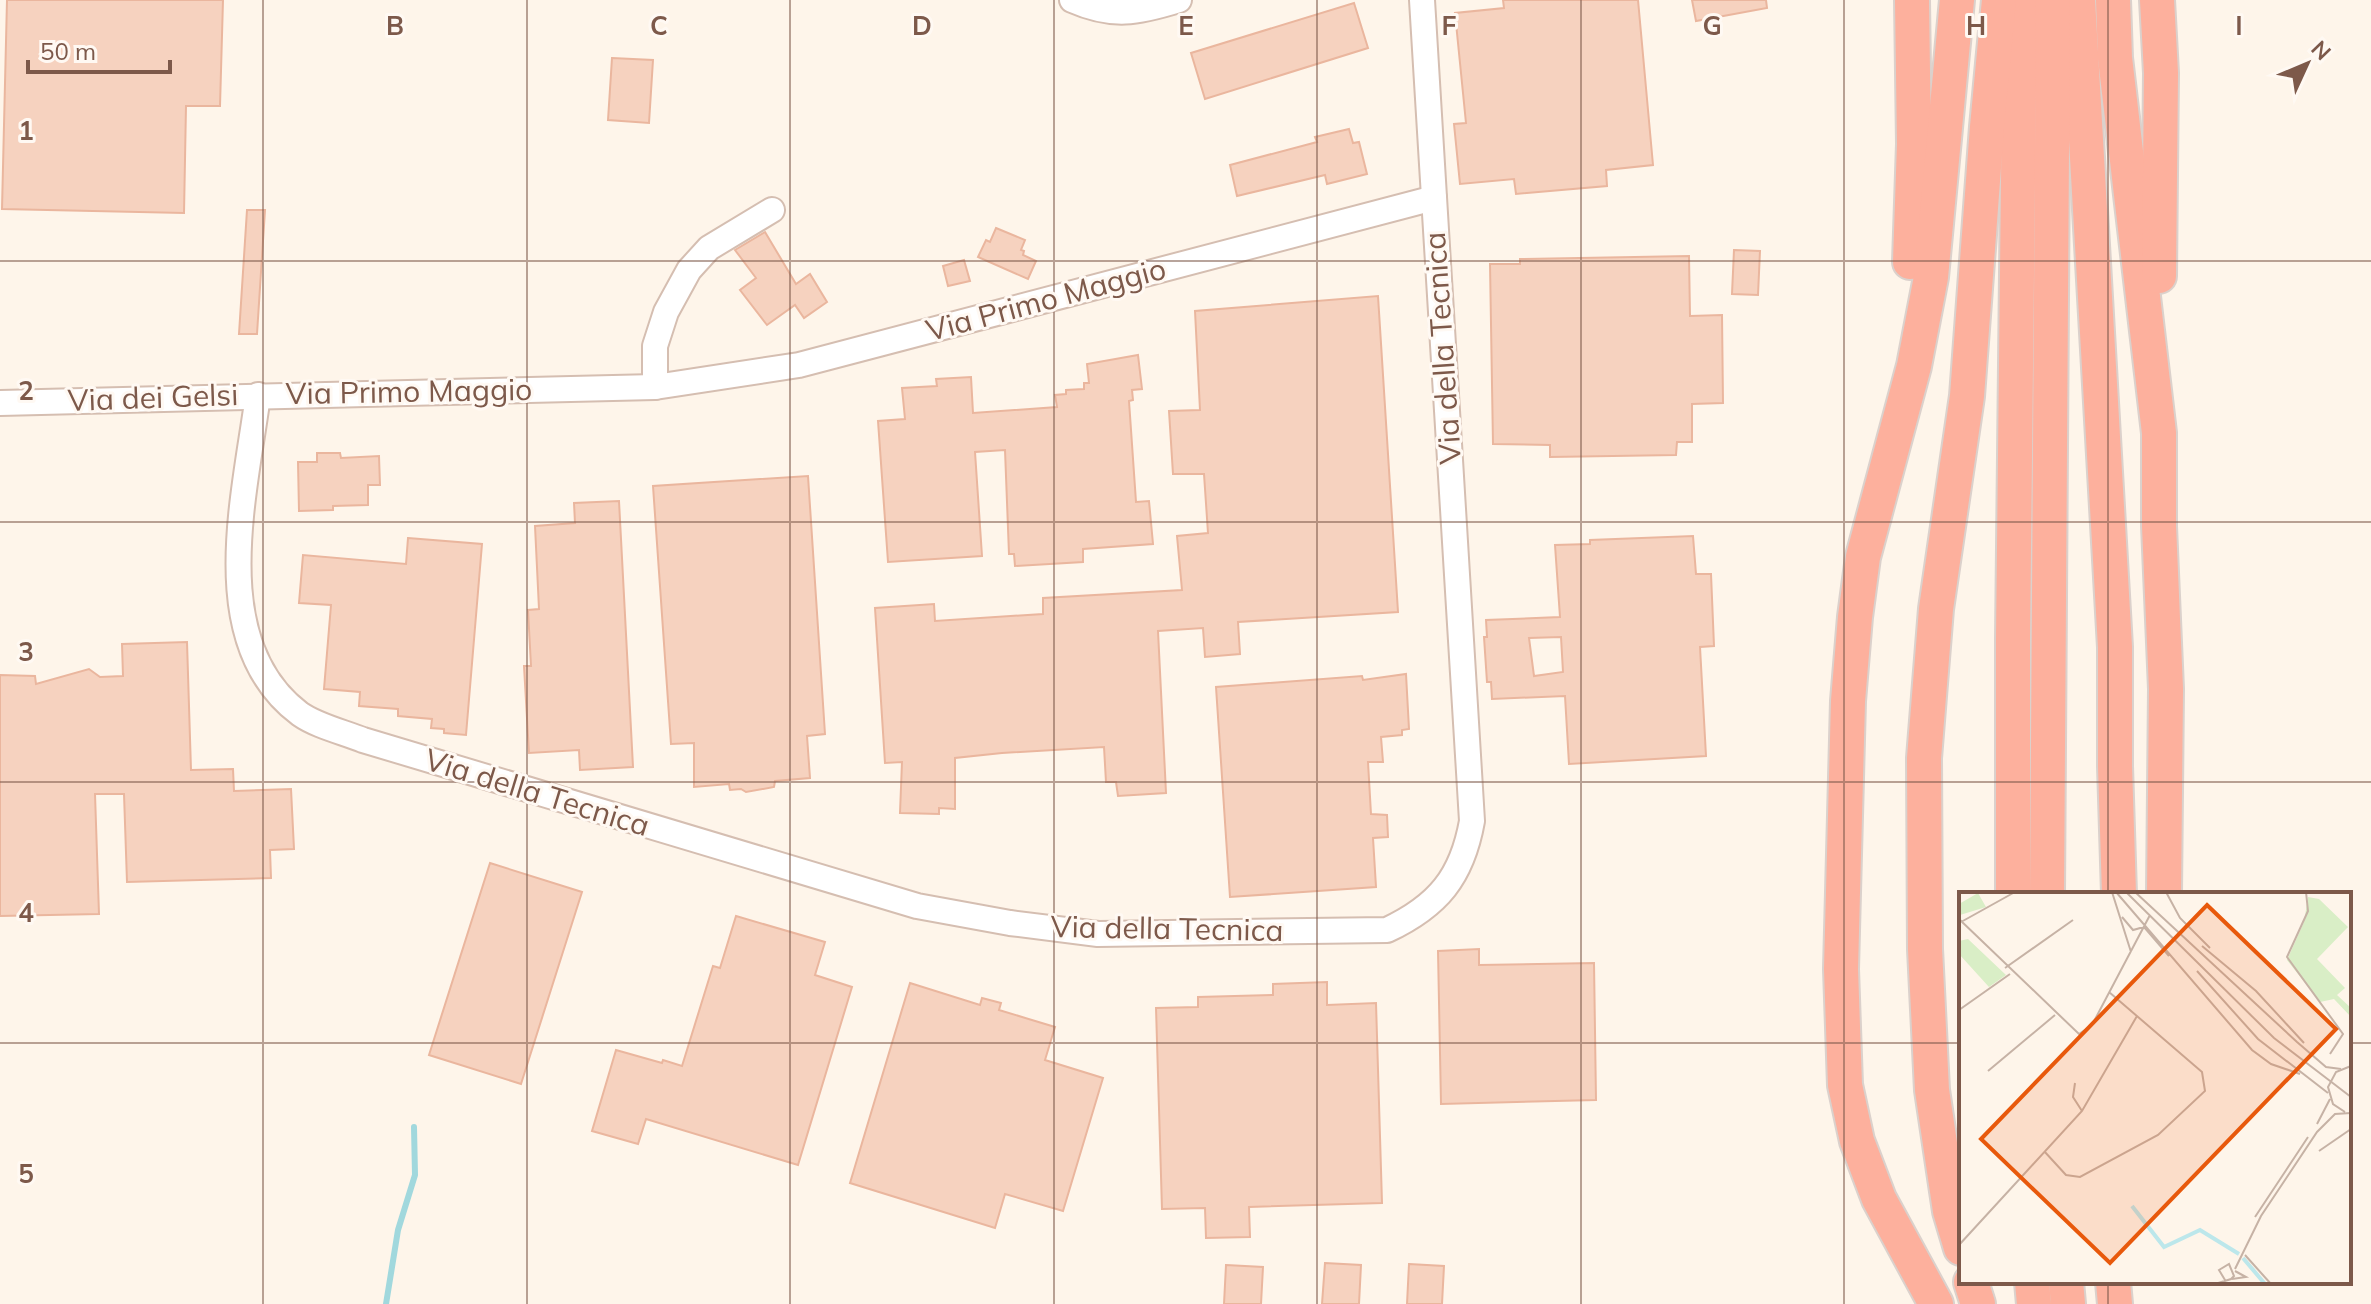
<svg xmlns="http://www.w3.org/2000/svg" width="2371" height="1304" font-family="Mulish,sans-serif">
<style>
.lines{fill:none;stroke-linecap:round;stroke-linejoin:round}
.stream{stroke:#a1d8dd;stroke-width:6}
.building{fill:#f6d2bf;stroke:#eab69e;stroke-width:2;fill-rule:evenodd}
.minor-casing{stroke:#d5beb1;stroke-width:28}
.highway-casing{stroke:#dbd1cc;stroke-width:38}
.minor{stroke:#fff;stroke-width:24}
.highway{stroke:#fdb09d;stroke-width:34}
.grid{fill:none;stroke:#7d594a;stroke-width:2;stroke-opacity:0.55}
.labels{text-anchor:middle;stroke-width:6;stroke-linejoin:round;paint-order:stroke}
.street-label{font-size:30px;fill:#7d594a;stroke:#fff9f3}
.inset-river{fill:none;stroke:#bce7eb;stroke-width:4}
.inset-road{fill:none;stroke:#c6b2a5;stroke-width:2}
.view{fill:#e8590c;fill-opacity:0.15;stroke:#e8590c;stroke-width:4}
.inset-edge{fill:none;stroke:#7d594a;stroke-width:4}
.grid-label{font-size:26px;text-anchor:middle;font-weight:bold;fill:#7d594a;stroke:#fff9f3;stroke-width:6;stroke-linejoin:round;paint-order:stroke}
</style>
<rect width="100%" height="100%" fill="#fef5ea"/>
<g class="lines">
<path class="stream" d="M386,1304l12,-74 17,-55 -1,-48"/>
</g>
<g class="building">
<path d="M7,0h216l-3,106h-34l-2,107 -182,-4z"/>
<path d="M1503,0h135l15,165 -47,5 1,16 -91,8 -2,-15 -54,5 -6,-60 12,-1 -11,-110 49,-5z"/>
<path d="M1692,0h74l1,8 -71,13z"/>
<path d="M1354,3l14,45 -163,51 -14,-46z"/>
<path d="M612,58l41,2 -4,63 -41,-3z"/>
<path d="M1349,129l4,14 6,-1 8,32 -40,10 -2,-9 -88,21 -7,-31 87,-23 -2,-5z"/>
<path d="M247,210h18l-8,124h-18z"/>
<path d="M996,228l29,12 -4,10 3,1 -1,4 13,6 -8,18 -50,-22 8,-17 4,2z"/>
<path d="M765,232l31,52 14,-10 17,28 -23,16 -9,-13 -28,20 -27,-35 16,-12 -21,-28z"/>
<path d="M1734,250l26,1 -2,44 -26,-1z"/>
<path d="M1689,256l1,60 32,-1 1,88 -31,1v38h-15l-1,13 -126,2v-12l-57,-1 -3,-180h30v-5z"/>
<path d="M964,260l6,21 -22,5 -5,-20z"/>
<path d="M1378,296l20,316 -160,10 2,32 -35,3 -2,-29 -45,3 8,162 -48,3 -2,-14h-10l-2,-35 -102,6 -47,5v51l-16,-1v6l-39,-1 2,-51 -17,1 -10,-155 59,-4 1,17 108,-7v-16l139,-8 -5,-54 31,-3 -4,-59h-31l-4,-63 31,-1 -5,-99z"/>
<path d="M1138,355l4,34 -10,1 1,10 -4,1 7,101 13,-1 4,43 -70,5v13l-68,4 -1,-12h-5l-4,-104 -30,2 7,104 -94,6 -10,-141 27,-2 -3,-31 35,-2 -1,-7 35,-2 2,36 84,-6 -2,-12 11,-1v-4l18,-1v-6h5l-2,-19z"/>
<path d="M317,453h23l1,5 38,-2 1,29h-12v20l-35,1v4l-34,1 -1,-49h19z"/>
<path d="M808,476l17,258 -18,2 3,42 -35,3 -1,6 -28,5 -5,-3 -11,1 -1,-6 -35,3v-44l-23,1 -18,-258z"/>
<path d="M619,501l14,266 -53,3 -1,-20 -50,3 -5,-87h7l-3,-56 11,-1 -4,-83 40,-3 -1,-20z"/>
<path d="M1693,536l3,38h15l3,72 -14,1 6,109 -137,8 -4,-68 -73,3 -1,-17h-4l-3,-45h3l-1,-17 74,-3 -5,-72 35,-1v-4zM1561,637l2,35 -29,4 -5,-38z"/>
<path d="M408,538l74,6 -16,191 -22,-2v-4l-13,-1 1,-9 -34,-3v-7l-39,-3 1,-14 -36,-3 7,-84 -32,-2 4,-48 103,9z"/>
<path d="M187,642l4,128 42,-1 1,22 57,-2 3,60 -24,1 1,28 -144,4 -3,-88h-29l4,120 -99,2v-241l35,1 1,8 53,-15 11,8 23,-1 -1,-32z"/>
<path d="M1406,674l3,55 -7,1v5l-21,2 2,25h-15l3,52 16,1 1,22 -15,1 3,49 -146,10 -14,-210 146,-11 1,4z"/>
<path d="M490,863l92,29 -61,192 -92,-29z"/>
<path d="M736,916l89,26 -10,33 37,12 -54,178 -152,-46 -8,25 -46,-13 24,-81 46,13 1,-3 19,6 31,-100 7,2z"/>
<path d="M1479,949v16l115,-2 2,137 -155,4 -3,-153z"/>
<path d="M1327,982v23l49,-2 6,200 -133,4 1,30 -44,1 -1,-30 -43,1 -6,-201 42,-1v-10l75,-2v-11z"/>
<path d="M910,983l70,22 2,-7 19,5 -2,7 56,17 -10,33 58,18 -40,133 -58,-17 -10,34 -145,-45z"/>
<path d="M1325,1263l36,2 -2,39h-37z"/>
<path d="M1409,1264l35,2 -2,38h-35z"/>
<path d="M1226,1265l37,2 -2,37h-37z"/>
</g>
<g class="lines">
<defs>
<g id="minor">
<path d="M1072,0c41,18 65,13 107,0"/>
<path d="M655,387v-41l11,-34 23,-42 20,-22 63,-38"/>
<path d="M258,395c-13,100 -53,248 42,319 17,12 43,18 63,26l554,166 93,17 88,11 289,-4c51,-24 75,-53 85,-109l-50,-821"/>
<path d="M0,403l655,-16 144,-22 635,-167"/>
</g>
<g id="highway">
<path d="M2078,0l37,647v119l4,128"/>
<path d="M2113,0l2,58 44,375v93l7,163 -2,205"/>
<path d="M2157,0l4,73 -2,203"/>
<path d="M1910,262l4,-118 -2,-144"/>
<path d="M2013,894v-255l7,-639"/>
<path d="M2047,894l6,-894"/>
<path d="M1961,1248l-11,-37 -18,-121 -7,-141 -1,-191 12,-149 31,-213 20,-269 12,-127"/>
<path d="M1971,1282l7,22"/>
<path d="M2032,1282l2,22"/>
<path d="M2066,1282l2,22"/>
<path d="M2113,1282l2,22"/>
<path d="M1936,1304l-57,-105 -22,-58 -12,-56 -4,-116 7,-268 7,-84 8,-60 51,-191 17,-89 26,-277"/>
</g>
</defs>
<use href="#minor" class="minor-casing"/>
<use href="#highway" class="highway-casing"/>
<use href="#minor" class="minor"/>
<use href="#highway" class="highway"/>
</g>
<path class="grid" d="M263,0v1304M527,0v1304M790,0v1304M1054,0v1304M1317,0v1304M1581,0v1304M1844,0v1304M2108,0v894M0,261h2371M0,522h2371M0,782h2371M0,1043h1961M2349,1043h22M2108,1282v22"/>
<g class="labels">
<g class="street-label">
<text transform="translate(1046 300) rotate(-15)" y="10">Via Primo Maggio</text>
<text transform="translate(1443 348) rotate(-94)" y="10">Via della Tecnica</text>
<text transform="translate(409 392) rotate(-1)" y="10">Via Primo Maggio</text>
<text transform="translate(153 398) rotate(-2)" y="10">Via dei Gelsi</text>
<text transform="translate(537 793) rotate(17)" y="10">Via della Tecnica</text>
<text transform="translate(1167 929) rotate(1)" y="10">Via della Tecnica</text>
</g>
</g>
<g transform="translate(1959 892)">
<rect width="392" height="392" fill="#fef5ea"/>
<path d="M19,1l8,14 -26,8 -1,-11zM349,5l11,2 29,28 -31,32 28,29 -8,7 14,13v9l-17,-18 -14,3 -33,-42 17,-38zM9,47l38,36 -17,12 -30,-33v-13z" fill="#d9eec6"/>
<path class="inset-river" d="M173,314l32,41 36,-17 39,24M284,366l22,26"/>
<path class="inset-road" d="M153,0l19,60M157,0l136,158 19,14 29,10M167,0l148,146 77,59M176,0l162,150 29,25 15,2M207,0l14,26 30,30M347,0l2,19 -21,46 56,77 -13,20M163,25l11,13 11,-3 25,29M0,27l120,115 13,-9 58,-110M2,30l54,-30M243,54l54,45 48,52M46,76l68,-48M238,79l61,68 70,54M0,118l51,-36M29,179l67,-56M116,191l-2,14 9,14M386,220l-12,-8 -5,-17 8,-15 15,-6M358,232l13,-25M85,259l22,24 14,2 78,-42 47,-44 -3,-19 -93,-80M360,259l32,-22M296,325l53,-80M0,353l123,-134 55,-95M286,363l26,29M276,377l26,-53 56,-84 18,-18 16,-1M273,387l14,-2 -11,-6M256,392l16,-5 3,-3 -5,-12 -10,6 6,10"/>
<path class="view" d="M248,13l129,124 -226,234 -129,-124z"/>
<rect width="392" height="392" class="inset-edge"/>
</g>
<g class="grid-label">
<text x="395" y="35">B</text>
<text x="659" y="35">C</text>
<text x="922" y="35">D</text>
<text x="1186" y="35">E</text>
<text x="1449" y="35">F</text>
<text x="1712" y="35">G</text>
<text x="1976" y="35">H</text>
<text x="2239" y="35">I</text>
<text x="26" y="140">1</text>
<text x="26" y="400">2</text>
<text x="26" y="661">3</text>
<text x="26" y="922">4</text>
<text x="26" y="1183">5</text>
</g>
<g transform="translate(2307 64) rotate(46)" stroke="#fff9f3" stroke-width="6" paint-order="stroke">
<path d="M0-6L14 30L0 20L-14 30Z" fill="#7d594a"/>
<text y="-12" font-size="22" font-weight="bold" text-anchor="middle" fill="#7d594a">N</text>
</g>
<path d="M28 60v12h142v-12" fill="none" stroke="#7d594a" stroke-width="4"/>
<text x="40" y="60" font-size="24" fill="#7d594a" stroke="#fff9f3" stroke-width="6" paint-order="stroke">50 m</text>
</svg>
